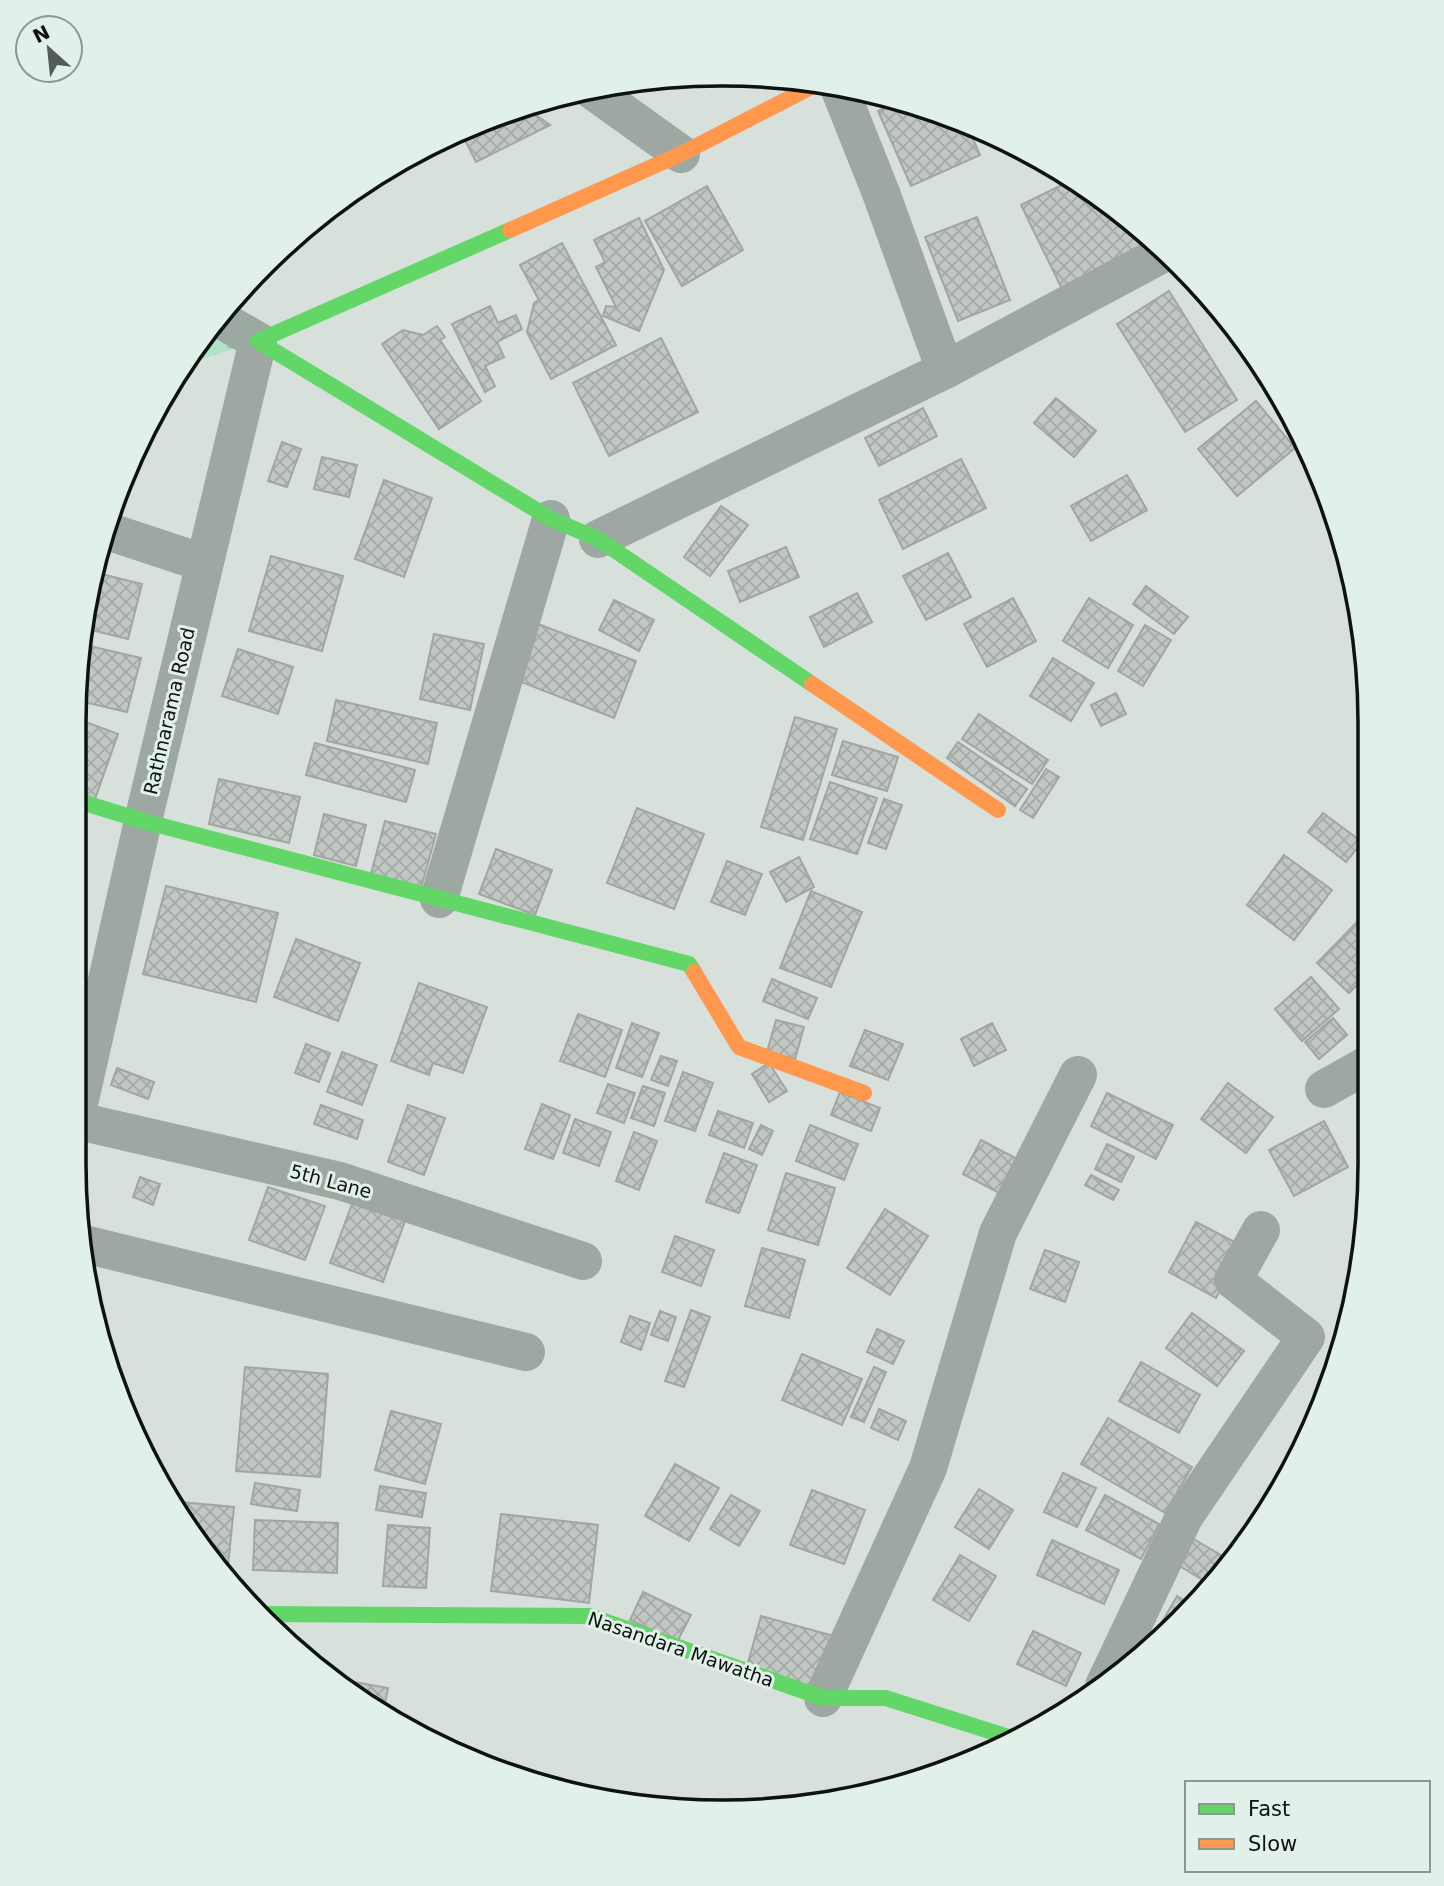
<svg xmlns="http://www.w3.org/2000/svg" width="1444" height="1886" font-family="'DejaVu Sans',sans-serif">
<style>
.cemetery{fill:url(#cemetery-stones)}
.building{fill:url(#building-cross-hatch);stroke:#a0a6a2;stroke-width:2}
.lines{fill:none;stroke-linecap:round;stroke-linejoin:round}
.street{stroke:#9ca8a1;stroke-width:38}
.fast{stroke:#63d668;stroke-width:16}
.slow{stroke:#ff974d;stroke-width:16}
.labels{text-anchor:middle;stroke-width:6;stroke-linejoin:round;paint-order:stroke}
.street-label{font-size:19px;fill:#0e1310;stroke:#e1f0e8}
.rim{fill:none;stroke:#0e1310;stroke-width:3.5}
</style>
<defs>
<pattern id="cemetery-stones" width="16" height="16" patternUnits="userSpaceOnUse" patternTransform="scale(1.75)"><rect width="16" height="16" fill="#afe4c8"/><path d="M2 7V4a2 2 0 0 1 4 0v3zM10 15v-3a2 2 0 0 1 4 0v3z" fill="#95c3ab"/></pattern>
<pattern id="building-cross-hatch" width="8" height="8" patternUnits="userSpaceOnUse" patternTransform="scale(1.75)"><rect width="8" height="8" fill="#c1c7c3"/><path d="M0 0l8 8M0 8l8-8" fill="none" stroke="#a5aaa6"/></pattern>
</defs>
<rect width="100%" height="100%" fill="#d8e0db"/>
<path class="cemetery" d="M206,330l30,18 -52,17z"/>
<g class="building">
<path d="M899,101l66,20 15,34 -69,31 -33,-75z"/>
<path d="M525,107l25,18 -74,37 -16,-32z"/>
<path d="M1074,179l68,53 7,14 -87,43 -41,-84z"/>
<path d="M707,186l36,64 -61,36 -37,-65z"/>
<path d="M977,217l33,83 -52,21 -33,-84z"/>
<path d="M639,218l25,52 -25,61 -36,-15 3,-10 10,1 -20,-40 9,-5 -11,-22z"/>
<path d="M562,243l54,102 -65,34 -24,-47 7,-29 5,-3 -19,-35z"/>
<path d="M1169,291l68,109 -52,32 -68,-108z"/>
<path d="M490,306l8,17 18,-8 6,14 -25,13 7,15 -19,9 10,20 -10,6 -33,-68z"/>
<path d="M437,326l8,11 -5,3 41,61 -42,28 -57,-85 21,-14 20,5z"/>
<path d="M661,338l37,74 -89,44 -36,-73z"/>
<path d="M1056,398l40,33 -22,26 -40,-34z"/>
<path d="M1256,401l39,47 -58,48 -39,-47z"/>
<path d="M923,408l14,28 -58,30 -14,-28z"/>
<path d="M282,442l19,7 -14,38 -19,-6z"/>
<path d="M322,457l35,8 -8,32 -35,-8z"/>
<path d="M961,459l25,49 -83,41 -24,-49z"/>
<path d="M1127,475l20,35 -56,31 -20,-35z"/>
<path d="M384,480l48,18 -28,79 -49,-18z"/>
<path d="M721,506l27,19 -38,51 -26,-19z"/>
<path d="M786,547l13,30 -59,25 -12,-31z"/>
<path d="M948,553l23,44 -45,23 -23,-44z"/>
<path d="M271,556l72,20 -21,75 -73,-20z"/>
<path d="M93,572l49,12 -14,55 -45,-11z"/>
<path d="M1146,586l42,31 -14,17 -41,-30z"/>
<path d="M857,593l15,29 -48,25 -14,-30z"/>
<path d="M1013,598l23,43 -49,26 -23,-43z"/>
<path d="M1089,598l44,27 -25,43 -45,-27z"/>
<path d="M614,600l40,20 -15,31 -40,-21z"/>
<path d="M538,624l98,37 -22,57 -98,-38z"/>
<path d="M1145,625l26,15 -28,46 -25,-15z"/>
<path d="M434,634l50,10 -14,66 -50,-11z"/>
<path d="M81,644l60,14 -14,54 -52,-12z"/>
<path d="M238,649l55,18 -15,47 -56,-18z"/>
<path d="M1053,658l41,25 -23,38 -41,-25z"/>
<path d="M1116,693l10,21 -25,12 -10,-21z"/>
<path d="M336,700l101,23 -9,41 -101,-23z"/>
<path d="M979,714l69,46 -16,24 -70,-45z"/>
<path d="M795,717l42,12 -34,111 -42,-13z"/>
<path d="M75,718l43,16 -23,65 -20,-8z"/>
<path d="M843,741l55,16 -11,34 -55,-16z"/>
<path d="M958,742l69,47 -12,17 -68,-48z"/>
<path d="M315,743l100,27 -9,32 -100,-27z"/>
<path d="M1046,769l13,8 -26,41 -13,-8z"/>
<path d="M219,779l81,18 -11,46 -80,-19z"/>
<path d="M830,782l47,16 -20,56 -47,-15z"/>
<path d="M884,799l18,6 -16,44 -18,-6z"/>
<path d="M637,808l67,26 -30,75 -67,-26z"/>
<path d="M1323,813l39,29 -16,20 -38,-30z"/>
<path d="M324,814l42,11 -10,41 -42,-11z"/>
<path d="M385,821l51,13 -15,54 -50,-14z"/>
<path d="M496,849l56,21 -17,45 -56,-21z"/>
<path d="M1284,855l48,35 -38,50 -47,-35z"/>
<path d="M799,857l15,30 -28,15 -16,-30z"/>
<path d="M727,861l35,13 -17,41 -34,-13z"/>
<path d="M166,886l112,27 -22,89 -113,-28z"/>
<path d="M811,891l51,21 -31,75 -51,-19z"/>
<path d="M1365,914v63l-16,16 -32,-30z"/>
<path d="M296,939l64,24 -22,58 -64,-24z"/>
<path d="M1311,977l28,32 -37,32 -27,-32z"/>
<path d="M772,979l45,19 -9,21 -45,-18z"/>
<path d="M419,983l68,24 -24,66 -30,-10 -4,12 -38,-14z"/>
<path d="M578,1014l44,16 -17,47 -45,-16z"/>
<path d="M1333,1018l14,17 -28,24 -14,-17z"/>
<path d="M776,1020l28,7 -9,32 -28,-7z"/>
<path d="M632,1023l27,10 -17,44 -26,-9z"/>
<path d="M992,1023l14,27 -32,16 -13,-27z"/>
<path d="M865,1030l38,14 -15,36 -38,-14z"/>
<path d="M306,1044l24,9 -11,29 -24,-9z"/>
<path d="M342,1052l35,13 -15,40 -35,-13z"/>
<path d="M661,1056l16,5 -9,25 -17,-6z"/>
<path d="M769,1063l18,28 -18,11 -17,-28z"/>
<path d="M117,1068l37,14 -6,17 -37,-14z"/>
<path d="M683,1072l30,11 -18,48 -30,-10z"/>
<path d="M1228,1083l45,34 -27,36 -45,-34z"/>
<path d="M608,1084l27,9 -11,30 -27,-10z"/>
<path d="M643,1086l22,7 -11,33 -23,-8z"/>
<path d="M840,1092l40,16 -9,23 -40,-16z"/>
<path d="M1107,1093l66,32 -17,34 -65,-33z"/>
<path d="M542,1104l28,11 -17,44 -28,-10z"/>
<path d="M321,1105l42,15 -6,19 -43,-15z"/>
<path d="M408,1105l37,13 -21,57 -36,-13z"/>
<path d="M718,1111l35,12 -9,25 -35,-13z"/>
<path d="M575,1119l36,13 -12,34 -36,-13z"/>
<path d="M1324,1121l24,46 -54,29 -25,-46z"/>
<path d="M761,1125l12,6 -11,24 -13,-6z"/>
<path d="M810,1125l48,19 -14,36 -48,-19z"/>
<path d="M634,1132l23,9 -18,49 -23,-9z"/>
<path d="M981,1140l38,20 -18,34 -38,-20z"/>
<path d="M1107,1144l27,13 -13,25 -26,-13z"/>
<path d="M724,1153l33,12 -18,48 -33,-11z"/>
<path d="M786,1173l49,15 -17,57 -50,-15z"/>
<path d="M1091,1175l28,15 -6,10 -28,-15z"/>
<path d="M140,1177l20,7 -7,21 -20,-8z"/>
<path d="M268,1187l57,19 -20,54 -56,-20z"/>
<path d="M357,1191l52,19 -26,72 -53,-19z"/>
<path d="M885,1209l43,27 -38,59 -43,-27z"/>
<path d="M1196,1222l48,25 -28,51 -47,-26z"/>
<path d="M675,1236l39,14 -13,36 -39,-14z"/>
<path d="M762,1248l43,12 -16,58 -44,-12z"/>
<path d="M1045,1250l34,12 -14,40 -35,-13z"/>
<path d="M691,1310l19,7 -26,70 -19,-6z"/>
<path d="M660,1311l16,6 -8,24 -17,-6z"/>
<path d="M1192,1313l52,38 -27,35 -51,-38z"/>
<path d="M630,1316l20,7 -9,27 -20,-8z"/>
<path d="M877,1329l27,12 -11,23 -26,-12z"/>
<path d="M802,1354l60,25 -20,46 -60,-25z"/>
<path d="M1141,1362l59,33 -21,38 -60,-32z"/>
<path d="M245,1367l83,7 -8,103 -84,-6z"/>
<path d="M874,1367l12,5 -22,50 -13,-5z"/>
<path d="M879,1409l27,12 -8,19 -27,-12z"/>
<path d="M391,1411l50,13 -16,60 -50,-14z"/>
<path d="M1108,1418l84,49 -27,46 -84,-49z"/>
<path d="M675,1464l44,24 -30,53 -44,-25z"/>
<path d="M1063,1473l33,15 -19,39 -33,-15z"/>
<path d="M255,1483l45,7 -3,21 -46,-7z"/>
<path d="M380,1486l46,7 -4,24 -46,-7z"/>
<path d="M979,1489l34,21 -24,39 -34,-22z"/>
<path d="M812,1490l53,20 -21,54 -54,-19z"/>
<path d="M731,1495l29,16 -21,35 -29,-17z"/>
<path d="M1105,1495l54,29 -18,35 -55,-29z"/>
<path d="M170,1501l64,6 -7,68z"/>
<path d="M501,1514l97,11 -9,78 -98,-12z"/>
<path d="M255,1520l83,3 -1,50 -84,-3z"/>
<path d="M388,1525l42,3 -4,60 -43,-2z"/>
<path d="M1192,1538l39,23 -20,24 -35,-21z"/>
<path d="M1052,1540l67,30 -15,34 -67,-29z"/>
<path d="M960,1555l36,21 -27,45 -36,-21z"/>
<path d="M643,1592l48,23 -14,27 -47,-22z"/>
<path d="M1177,1596l17,10 -21,23 -11,-7z"/>
<path d="M761,1616l73,20 -15,53 -73,-19z"/>
<path d="M1033,1631l48,22 -15,33 -49,-22z"/>
<path d="M343,1680l45,8 -4,21z"/>
</g>
<g class="lines">
<g class="street">
<path d="M838,85l43,108 64,177"/>
<path d="M589,88l92,66"/>
<path d="M104,530l100,33"/>
<path d="M598,539l347,-169 221,-118"/>
<path d="M439,899l112,-380"/>
<path d="M1324,1089l41,-23"/>
<path d="M74,1120l266,61 243,80"/>
<path d="M74,1126l69,-305 115,-480 -40,-23"/>
<path d="M84,1244l442,108"/>
<path d="M1104,1686l80,-169 122,-180 -73,-57 28,-50"/>
<path d="M823,1698l105,-230 70,-235 80,-158"/>
</g>
<g class="fast">
<path d="M510,230l-252,111 293,178 47,20 214,145"/>
<path d="M75,800l68,21 546,143 5,8"/>
<path d="M257,1614l333,2 233,82h63l126,40"/>
</g>
<g class="slow">
<path d="M510,230l171,-76 138,-71"/>
<path d="M812,684l186,126"/>
<path d="M694,972l45,75 125,46"/>
</g>
</g>
<g class="labels">
<g class="street-label">
<text transform="translate(169 711) rotate(-77)" y="7">Rathnarama Road</text>
<text transform="translate(331 1181) rotate(15)" y="7">5th Lane</text>
<text transform="translate(681 1649) rotate(19)" y="7">Nasandara Mawatha</text>
</g>
</g>
<path d="M0 0H1444V1886H0ZM722 86H722A636 636 0 0 1 1358 722V1164A636 636 0 0 1 722 1800H722A636 636 0 0 1 86 1164V722A636 636 0 0 1 722 86Z" fill="#e1f0e8" fill-rule="evenodd"/>
<path class="rim" d="M722 86H722A636 636 0 0 1 1358 722V1164A636 636 0 0 1 722 1800H722A636 636 0 0 1 86 1164V722A636 636 0 0 1 722 86Z"/>
<rect x="1185" y="1781" width="245" height="91" fill="#e1f0e8" stroke="#8d9892" stroke-width="2"/>
<rect x="1199" y="1804" width="35" height="10" fill="#63d668" stroke="#8d9892" stroke-width="2"/>
<text x="1248" y="1816" font-size="21" fill="#0e1310">Fast</text>
<rect x="1199" y="1839" width="35" height="10" fill="#ff974d" stroke="#8d9892" stroke-width="2"/>
<text x="1248" y="1851" font-size="21" fill="#0e1310">Slow</text>
<g transform="translate(49 49) rotate(333)"><circle r="33" fill="#e1f0e8" stroke="#8d9892" stroke-width="2"/>
<path d="M0-5L12 26L0 18L-12 26Z" fill="#555b57"/>
<text y="-10" font-size="19" font-weight="bold" text-anchor="middle" fill="#0e1310">N</text>
</g>
</svg>
